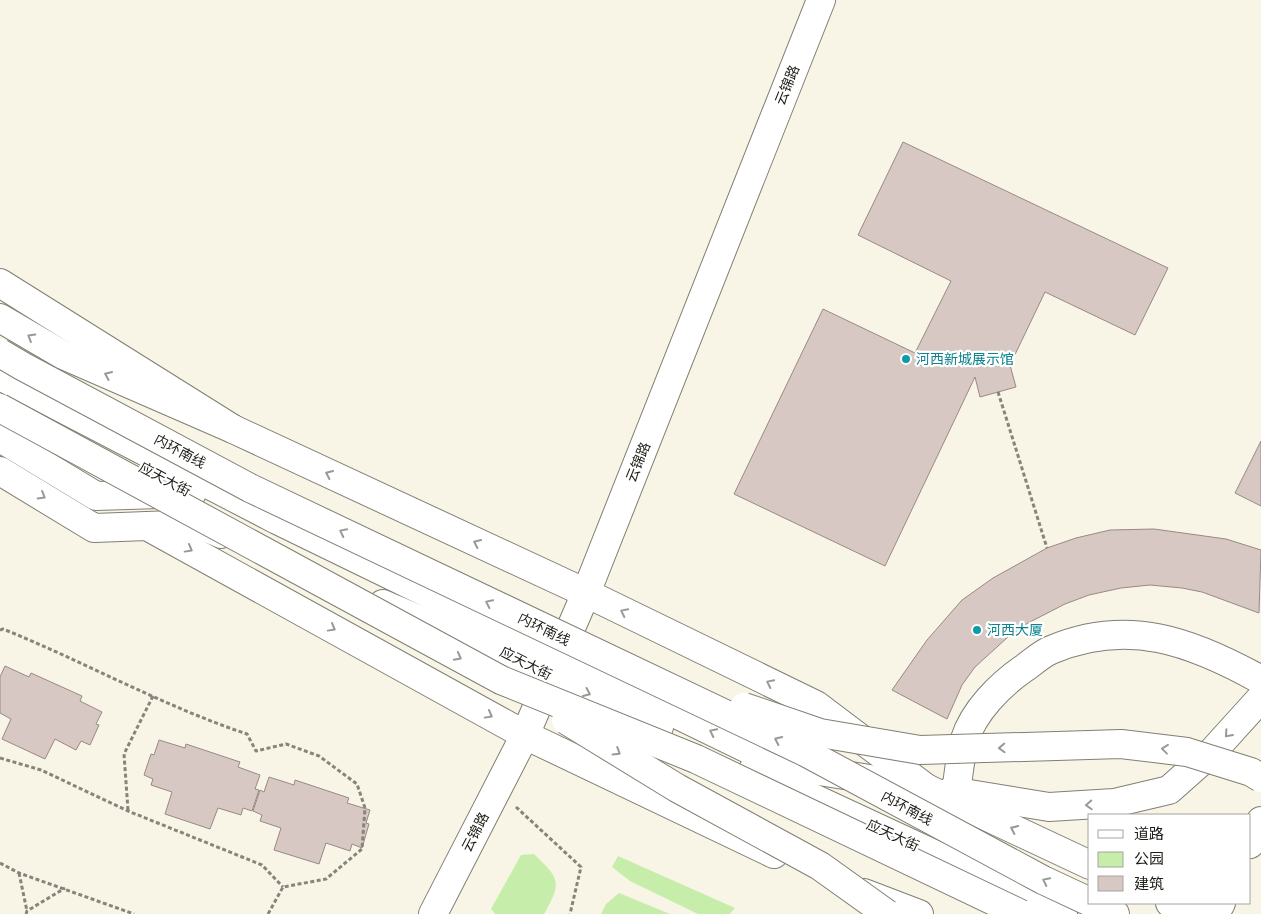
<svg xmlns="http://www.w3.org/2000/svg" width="1261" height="914" font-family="Karla,'Noto Sans SC',sans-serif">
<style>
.green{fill:#c6eeaa}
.building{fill:#d8c8c4;stroke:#988984}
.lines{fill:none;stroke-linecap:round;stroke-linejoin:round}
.minor-casing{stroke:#817f72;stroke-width:30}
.major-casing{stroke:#817f72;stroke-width:30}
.highway-casing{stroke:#817f72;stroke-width:30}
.path{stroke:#86847b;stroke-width:3;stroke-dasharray:4 2.5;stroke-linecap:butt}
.minor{stroke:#fff;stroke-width:28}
.major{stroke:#fff;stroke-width:28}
.highway{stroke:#fff;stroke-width:28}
.highway-bridge-casing{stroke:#817f72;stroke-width:30;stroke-linecap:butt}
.highway-bridge{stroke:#fff;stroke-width:28}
.oneway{stroke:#999997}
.culture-dot{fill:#0f9aa8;stroke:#fff;stroke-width:2}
.labels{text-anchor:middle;stroke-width:4.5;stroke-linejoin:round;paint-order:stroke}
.street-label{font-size:14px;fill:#1d1c17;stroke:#fff}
.culture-label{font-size:14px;fill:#0d838f;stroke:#fff;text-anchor:start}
</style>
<rect width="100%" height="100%" fill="#f8f5e7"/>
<g class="green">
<path d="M534,854c26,25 28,28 10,60h-49l-4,-5 30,-54z"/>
<path d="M618,856l117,52 -5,6h-32l-68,-33 -18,-14z"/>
<path d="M619,893l51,21h-69l5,-10z"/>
</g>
<g class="building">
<path d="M903,142l265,126 -33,67 -90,-43 -35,73 6,22 -36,10 -5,-20 -90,189 -151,-72 89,-185 92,44 36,-72 -93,-46z"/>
<path d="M1261,441v65l-26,-13z"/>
<path d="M1154,529l72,10 35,11 -2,63 -57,-21 -20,-4 -32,-3 -29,3 -32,7 -24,9 -37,19 -20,14 -33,30 -13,18 -15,34 -55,-29 35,-50 35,-40 31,-22 54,-30 29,-10 34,-8z"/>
<path d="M5,666l24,11 2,-4 51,23 -2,5 22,11 -6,12 3,1 -9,20 -9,-4 -5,9 -21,-11 -10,20 -43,-20 9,-20 -11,-6v-36z"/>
<path d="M159,740l26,8 1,-4 54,18 -2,5 22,8 -5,14 4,1 -7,21 -9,-3 -2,7 -23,-7 -8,21 -45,-15 7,-22 -21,-7 2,-6 -9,-4 7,-21 3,1z"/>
<path d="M269,777l25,8 1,-5 54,18 -2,5 23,7 -4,13 3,1 -7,24 -10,-4 -2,7 -24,-8 -7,21 -45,-14 7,-22 -21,-7 2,-6 -9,-4 7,-21 4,2z"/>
</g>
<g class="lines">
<defs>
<g id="minor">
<path d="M0,283l233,146 353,164 230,112 110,83"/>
<path d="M0,471l94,57 53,-2 378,209 249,119"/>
<path d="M956,791c3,-17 4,-36 9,-52 9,-28 35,-54 58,-70 9,-6 18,-15 28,-19 77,-33 142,-8 210,30"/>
<path d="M864,893l55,21"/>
<path d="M433,914l92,-179 61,-142 235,-593"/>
</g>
<g id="major">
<path d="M0,376l277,144 504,245 145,23 164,77"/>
<path d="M147,526l51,-2 23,10"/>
<path d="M383,604l84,36"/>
<path d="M453,626l97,50 109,51"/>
<path d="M753,770l310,144"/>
<path d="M951,791l98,16 65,-4 55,-13 44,-39 48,-53"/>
<path d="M1250,844l11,-23"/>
<path d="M1170,903l24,11"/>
<path d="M1215,914l6,-11"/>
</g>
<g id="highway">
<path d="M0,318l63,37 170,74"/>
<path d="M0,438l96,58 96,-3"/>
<path d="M1091,903l24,11"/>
</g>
</defs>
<use href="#minor" class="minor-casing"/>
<use href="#major" class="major-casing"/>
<use href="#highway" class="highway-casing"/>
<g class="path">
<path d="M998,392l49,156"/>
<path d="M0,630l3,-1c82,33 160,77 244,105l9,17 30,-7 33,12 38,28 8,24 -3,41 -36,30 -43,8 -15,27"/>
<path d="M0,758l41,12 87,41 134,54 21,22"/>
<path d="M516,807l65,60 -11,47"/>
<path d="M128,810l-4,-56 29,-58"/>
<path d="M0,863l19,10 115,41"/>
<path d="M19,873l8,38"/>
<path d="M26,914l1,-3 38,-23"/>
</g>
<use href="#minor" class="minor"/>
<use href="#major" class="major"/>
<use href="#highway" class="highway"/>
<defs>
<g id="highway-bridge">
<path d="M0,353l22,13 228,122 555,264 238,128 47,22"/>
<path d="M0,408l501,272 195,79 325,155"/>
<path d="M744,707l76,26 100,17 201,-6 66,8 64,20 10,6"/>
<path d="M566,720l111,68 143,78 67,48"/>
</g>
</defs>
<use href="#highway-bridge" class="highway-bridge-casing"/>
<use href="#highway-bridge" class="highway-bridge"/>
</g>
<defs><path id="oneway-chevron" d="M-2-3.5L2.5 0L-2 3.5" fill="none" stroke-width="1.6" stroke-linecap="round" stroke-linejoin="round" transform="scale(1.25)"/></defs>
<g class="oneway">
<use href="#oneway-chevron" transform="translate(31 337) rotate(-149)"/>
<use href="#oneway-chevron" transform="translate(108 375) rotate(-156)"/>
<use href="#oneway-chevron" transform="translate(329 474) rotate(-155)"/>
<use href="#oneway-chevron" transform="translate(42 496) rotate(31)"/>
<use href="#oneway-chevron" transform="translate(343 532) rotate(-154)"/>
<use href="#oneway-chevron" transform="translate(477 543) rotate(-155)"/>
<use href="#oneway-chevron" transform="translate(189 549) rotate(29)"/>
<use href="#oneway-chevron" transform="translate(489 603) rotate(-154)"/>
<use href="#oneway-chevron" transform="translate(624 612) rotate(-154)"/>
<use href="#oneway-chevron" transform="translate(332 628) rotate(29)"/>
<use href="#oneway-chevron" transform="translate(458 657) rotate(28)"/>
<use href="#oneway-chevron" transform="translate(770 683) rotate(-154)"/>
<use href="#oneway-chevron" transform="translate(587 693) rotate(25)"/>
<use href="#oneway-chevron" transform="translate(489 715) rotate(29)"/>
<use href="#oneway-chevron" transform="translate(713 732) rotate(-154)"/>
<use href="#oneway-chevron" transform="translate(1228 734) rotate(132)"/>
<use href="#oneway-chevron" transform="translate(778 740) rotate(-155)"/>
<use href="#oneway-chevron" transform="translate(1002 748) rotate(178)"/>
<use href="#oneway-chevron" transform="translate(1165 749) rotate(-173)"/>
<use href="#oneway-chevron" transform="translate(617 752) rotate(32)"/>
<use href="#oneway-chevron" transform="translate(1089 805) rotate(177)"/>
<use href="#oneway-chevron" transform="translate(1014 829) rotate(-155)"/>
<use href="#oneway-chevron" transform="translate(1046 881) rotate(-154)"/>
</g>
<g class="culture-dot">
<circle cx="906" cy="359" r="5"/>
<circle cx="977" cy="630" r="5"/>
</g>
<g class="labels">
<g class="street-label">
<text transform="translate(787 85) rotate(-68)" y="5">云锦路</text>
<text transform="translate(180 451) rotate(28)" y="5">内环南线</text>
<text transform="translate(638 462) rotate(-68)" y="5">云锦路</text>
<text transform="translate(165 479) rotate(28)" y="5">应天大街</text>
<text transform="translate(544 629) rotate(26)" y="5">内环南线</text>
<text transform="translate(526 663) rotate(27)" y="5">应天大街</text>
<text transform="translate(907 808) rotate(28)" y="5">内环南线</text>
<text transform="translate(475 832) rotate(-63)" y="5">云锦路</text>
<text transform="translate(893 835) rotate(25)" y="5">应天大街</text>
</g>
<g class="culture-label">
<text x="916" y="364">河西新城展示馆</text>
<text x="987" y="635">河西大厦</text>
</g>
</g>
<rect x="1088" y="814" width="162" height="90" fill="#ffffff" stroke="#a5a4a2"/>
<rect x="1098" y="830" width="25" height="8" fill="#ffffff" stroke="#a5a4a2"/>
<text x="1134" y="839" font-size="15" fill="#1d1c17">道路</text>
<rect x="1098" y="852" width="25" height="15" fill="#c6eeaa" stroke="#a5a4a2"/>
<text x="1134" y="864" font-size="15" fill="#1d1c17">公园</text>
<rect x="1098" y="876" width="25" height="15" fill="#d8c8c4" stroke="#a5a4a2"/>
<text x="1134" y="889" font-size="15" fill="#1d1c17">建筑</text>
</svg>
